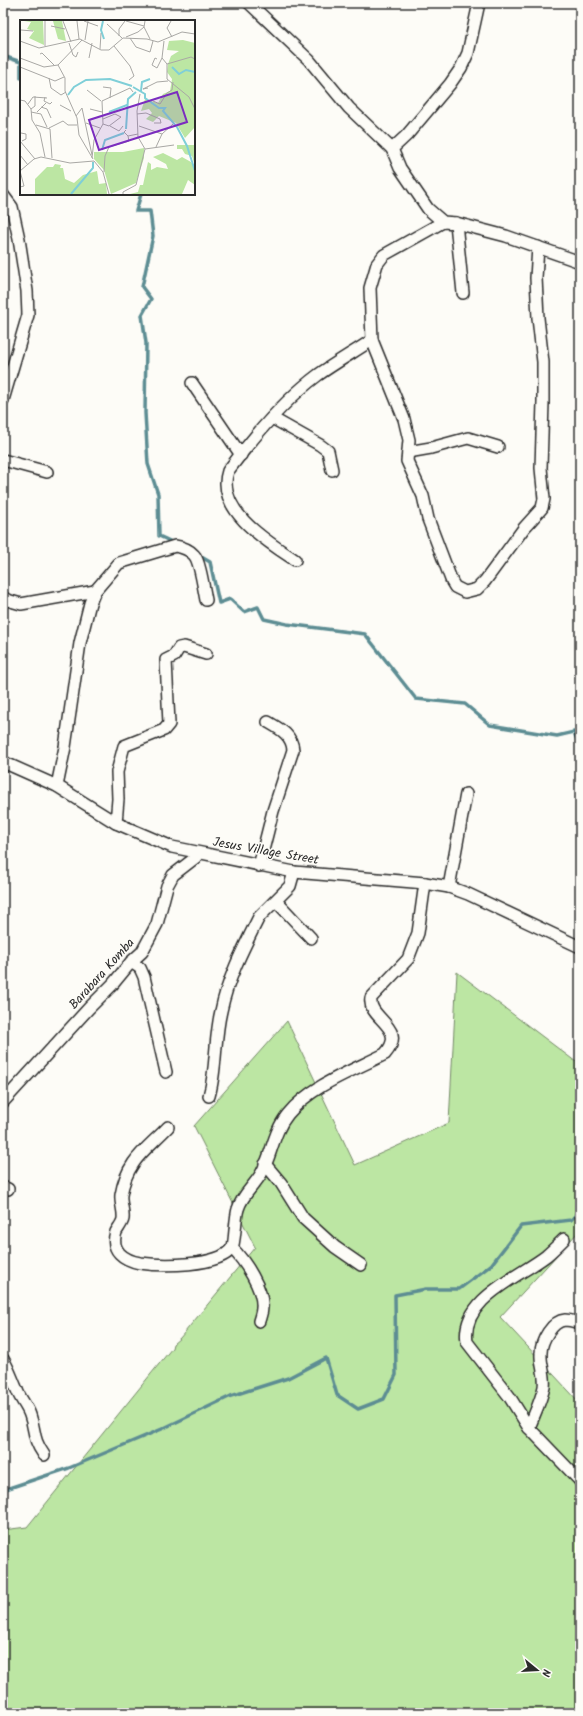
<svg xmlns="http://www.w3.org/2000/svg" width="583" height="1716" font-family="Kalam,sans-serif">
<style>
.green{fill:#bce6a3;stroke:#748867}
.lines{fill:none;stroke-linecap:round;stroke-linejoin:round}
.stream{stroke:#5d8d93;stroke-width:3.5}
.minor-casing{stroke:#2b2b2b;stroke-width:14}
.minor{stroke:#fdfcf7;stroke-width:11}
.labels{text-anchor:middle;stroke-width:3;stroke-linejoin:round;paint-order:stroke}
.street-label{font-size:13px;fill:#2b2b2b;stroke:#fdfcf7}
.inset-river{fill:none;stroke:#7fcfd8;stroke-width:2}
.inset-road{fill:none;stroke:#a9a8a5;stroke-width:1}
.view{fill:#7b2cbf;fill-opacity:0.15;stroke:#7b2cbf;stroke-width:2}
.inset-edge{fill:none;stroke:#2b2b2b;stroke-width:2}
</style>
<rect width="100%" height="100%" fill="#fdfcf7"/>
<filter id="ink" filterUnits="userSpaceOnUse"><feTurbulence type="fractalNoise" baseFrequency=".025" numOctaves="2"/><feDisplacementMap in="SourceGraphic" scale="8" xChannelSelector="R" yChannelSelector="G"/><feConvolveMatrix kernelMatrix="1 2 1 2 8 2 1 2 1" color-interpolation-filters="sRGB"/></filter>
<g filter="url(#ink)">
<path class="green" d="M457,972l123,93v165l-80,87 80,86v310h-577v-183l24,-3 145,-179 1,-4 7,-6 75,-91 -61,-121 93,-105 68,144 94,-42z"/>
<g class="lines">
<g class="stream">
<path d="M3,56l18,6v16"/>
<path d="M141,194l-5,17h14l3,25 -11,51 9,12 -9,16 4,28 -1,70 3,51 10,30 1,42 15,7"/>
<path d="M198,555l12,7 9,41 11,-4 14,13 14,-5 6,12 23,5 78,10 51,65 49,5 25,21 67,11 17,-4 6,15"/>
<path d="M3,1490l66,-22 93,-39 69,-33 57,-18 38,-20 11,37 21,14 26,-10 12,-24 -1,-80 31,-6h33l32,-24 30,-39 50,-6 9,-9"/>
</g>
<defs>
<g id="minor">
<path d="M249,3l60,57 40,48 43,41 8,19 28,41 15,13 13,1 50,13 74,26"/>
<path d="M392,149l15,-14 43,-51 11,-16 7,-15 11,-50"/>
<path d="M3,195l9,12 7,32 8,52 1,24 -25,85"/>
<path d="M443,222l-59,33 -7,9 -7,24 2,52 32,79 5,21 -2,21 16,35 5,23 24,63 3,5 10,5 12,-3 8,-8 39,-53 18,-20 2,-9 -3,-31 2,-66v-40l-5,-44 -2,-40 2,-31"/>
<path d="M456,223l7,70"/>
<path d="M192,383l49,72"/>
<path d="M272,418l48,27 8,6 4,19"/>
<path d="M408,452l23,-4 37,-10 30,9"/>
<path d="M3,460l44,12"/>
<path d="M295,560c-27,-18 -80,-50 -67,-89 26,-35 55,-70 90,-96 17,-12 36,-23 54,-35"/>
<path d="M3,597l4,3 14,4 74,-13"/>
<path d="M3,762l54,24 59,37 56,24 122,25 131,11 24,4 19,7 112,53"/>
<path d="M57,786l8,-39 15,-104 10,-40 5,-12 24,-28 56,-17c7,1 14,3 19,9 6,6 10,36 12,45"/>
<path d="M116,823l2,-24 -1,-27 7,-26 40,-16 5,-6 -3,-64 8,-4 5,-8 5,-1 22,7"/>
<path d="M259,866l14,-55 20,-61c-1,-15 -13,-21 -25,-28"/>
<path d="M449,887l17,-93"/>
<path d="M276,901l35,37"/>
<path d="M131,962l9,6 4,9 22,95"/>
<path d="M209,1096c8,-28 5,-56 12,-85 6,-30 21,-60 35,-88l3,-6 31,-31 4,-14"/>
<path d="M3,1102l86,-94 23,-23 19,-23 11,-10 15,-28 10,-38 6,-11 22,-17 4,-5"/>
<path d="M168,1127c-22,23 -41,33 -47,68 -1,8 3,15 2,24 -1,5 -5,9 -7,13 -6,19 8,28 24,31 21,3 79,4 92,-15 3,-4 3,-30 6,-39 4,-14 16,-23 23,-35 11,-19 12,-42 27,-60 24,-29 64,-43 97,-60 24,-27 -18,-35 -14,-56l37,-39 10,-26 7,-50"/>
<path d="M265,1164l16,19 22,35 32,29 26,18"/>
<path d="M3,1187l5,2"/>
<path d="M564,1239c-6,6 -12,12 -18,17 -27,21 -86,43 -79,86l42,54 20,32 51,53"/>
<path d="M232,1248c13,13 32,42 30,60 0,5 -2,9 -3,13"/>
<path d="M3,1359c6,10 9,20 14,31 3,9 10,16 13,25 6,17 2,23 14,40"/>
<path d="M529,1428c5,-13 12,-27 15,-41 2,-12 -4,-22 -3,-34 0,-12 11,-32 24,-33 5,0 11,2 15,3"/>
</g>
</defs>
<use href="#minor" class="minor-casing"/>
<use href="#minor" class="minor"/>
</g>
</g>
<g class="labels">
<g class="street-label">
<text transform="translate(266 850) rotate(10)" y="5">Jesus Village Street</text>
<text transform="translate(101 973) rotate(-48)" y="5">Barabara Komba</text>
</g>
</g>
<g transform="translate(20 20)">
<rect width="175" height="175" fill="#fdfcf7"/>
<path d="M4,1h19l1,24 -15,-7 5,-7 -7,-2 4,-7zM33,1h9l4,20 -8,-2zM163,20l12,3v84l-10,11 -9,-15 -17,-7 -6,6 -7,-3 6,-6 -3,-4 -8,2 4,-12 13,4 5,-9 7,-3 2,-12 -5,-7 1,-8 3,-8 8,-5 -12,-1 2,-9zM157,125h18v21l-3,-10 -7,-2 -3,-5h-5zM124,128v10l-8,25 -25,11 -7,-24 -10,-11v-7h29zM143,133l14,7 5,-3 9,5 4,6v17l-7,-5 -6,14h-52l8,-2 2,-7h3l5,-23 3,2v6l6,-3 11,2 -2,-5 -13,-7zM35,144l6,1 -1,3h3l2,11 9,4 9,-8 14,-4 2,13 7,-1 1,11h-72v-15l12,-12h6z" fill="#bce6a3"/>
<path class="inset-river" d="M83,1l-2,9 3,9M152,47l7,7 7,-4 9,2M113,67l12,7v4l14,10h6l-2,3 14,16 10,19 8,25M121,71l1,-9 8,-3M48,75l6,-8 12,-7 24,-1 22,7M89,92l18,-7M106,109l2,-30 8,-7M82,130l3,-10 19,-7M51,174l22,-26v-6"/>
<path class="inset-road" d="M25,1v25M43,1l8,21M57,1l2,18M64,1l14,5M106,1l18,5M125,1l-1,6 6,12M151,1l-4,7 5,9M87,4l15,14M31,6l14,3M1,10l12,1M99,16v-7l6,-8M106,17l12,-5 6,-5M110,18l6,9 14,5 3,-11M65,20l3,-19M0,21l19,7 41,-9 21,11h8l14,-12 24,1 11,3 24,-10 13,2M144,21l-2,17 5,6v15l22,18 6,12M49,23l4,12 3,2 2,-5M94,26l16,20 4,10 -5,4M80,29l1,-16M20,34l2,-1 12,12M0,38l24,9 14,-2 24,-25M69,38l3,-15M137,39l-2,-1 -3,7 5,3 5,-10M147,44l24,-7 4,2M38,45l7,13v13l12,27 2,17 14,24M0,47l35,14 9,-4M29,58l2,10 10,7 5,-3M83,67l8,1 -1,10M128,68l-5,1 14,-7 11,-1M67,70l14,11M120,74l-3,17 1,26 7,12M25,77l-1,4 6,3 2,-2M0,80l5,1 6,8 1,11 8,13 5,24M133,81l7,3 7,-11 5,-3 1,-8M8,84l5,-7 14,1M40,85l11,6M21,87l6,2 4,9M11,89l4,-3v-10M70,89l12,3M11,92l10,2 6,13M17,92l9,-9M117,94l9,-1 14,6 1,4h-7M56,96l6,-8 10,47M83,99l12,-5 6,3 -12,9 -6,-2M66,103l14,5M16,105l14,4 2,29M90,106l9,5 4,-5M119,106l23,8M29,108l14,-7 5,4h9M106,110l-2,2 4,4 10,-2M1,113l5,1v5l-4,2M142,114l11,-10M0,121l15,18M136,127l6,-13M125,129l29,-4M0,135l8,10M72,138l2,-18 9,-16 -1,-23 28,-13 3,4M0,151l14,-12 7,-2 29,6 24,-2 9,11 6,22M84,152l1,-16 4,-9 20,-6 -1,-5M0,167l4,-1 -4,-15M103,174v-2l13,-7 9,-36"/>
<path class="view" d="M157,72l10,30 -88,28 -10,-30z"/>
<rect width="175" height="175" class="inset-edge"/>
</g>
<rect width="583" height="1716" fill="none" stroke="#fdfcf7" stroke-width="16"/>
<rect x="8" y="8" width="567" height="1700" fill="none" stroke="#2b2b2b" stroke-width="1.5" filter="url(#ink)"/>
<g transform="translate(537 1670) rotate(108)" stroke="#fdfcf7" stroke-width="3" paint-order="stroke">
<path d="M0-3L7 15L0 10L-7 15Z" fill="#2b2b2b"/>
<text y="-6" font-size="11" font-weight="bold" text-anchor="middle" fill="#2b2b2b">N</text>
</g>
</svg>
